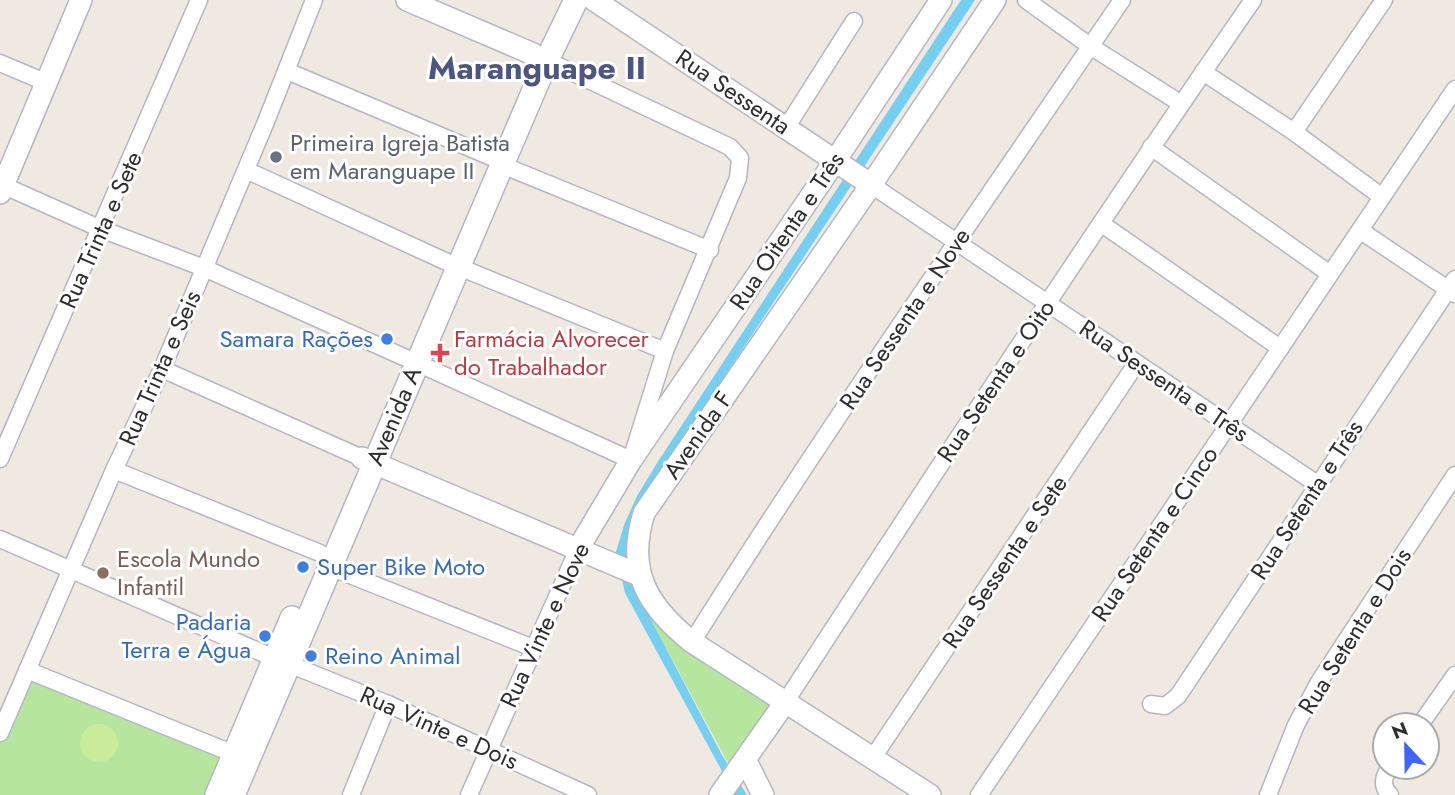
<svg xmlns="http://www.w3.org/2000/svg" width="1455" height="795" font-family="Jost,sans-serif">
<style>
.green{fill:#b6e59e}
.pitch{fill:#c9ec9a}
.water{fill:#75cff0}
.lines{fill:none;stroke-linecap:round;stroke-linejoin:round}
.minor-casing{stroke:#b4b7c1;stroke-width:19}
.tertiary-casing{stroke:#b4b7c1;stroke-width:24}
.secondary-casing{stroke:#b4b7c1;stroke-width:26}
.minor{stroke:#fff;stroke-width:16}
.tertiary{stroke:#fff;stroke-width:21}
.secondary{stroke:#fff;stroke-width:23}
.worship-dot{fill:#6b7280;stroke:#fff;stroke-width:2.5}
.shop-dot{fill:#3f7fe0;stroke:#fff;stroke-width:2.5}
.health-dot{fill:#e0444e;stroke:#fff;stroke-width:2.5}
.education-dot{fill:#8d6e63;stroke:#fff;stroke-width:2.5}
.labels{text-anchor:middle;stroke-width:6;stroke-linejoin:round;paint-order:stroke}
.street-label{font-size:24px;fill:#2e2e2e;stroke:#fff}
.worship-label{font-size:24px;fill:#5b616d;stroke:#fff;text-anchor:start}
.shop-label{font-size:24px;fill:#366cbe;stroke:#fff;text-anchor:end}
.health-label{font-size:24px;fill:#be3a42;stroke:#fff;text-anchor:start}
.education-label{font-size:24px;fill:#785e54;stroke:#fff;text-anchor:start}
.district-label{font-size:32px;font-weight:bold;fill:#4d5680;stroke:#fff}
</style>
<rect width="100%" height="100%" fill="#efe9e1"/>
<g class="green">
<path d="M644,607l136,96 -47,69z"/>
<path d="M30,670l205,88 -16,37h-219v-56z"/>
</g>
<circle class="pitch" cx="99" cy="743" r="19"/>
<path class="water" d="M961,0h14l-315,473c-19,33 -41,64 -32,103l94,179 25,40h-12l-110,-202 -9,-41 8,-27 13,-29 20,-33z"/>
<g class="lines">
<defs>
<g id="minor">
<path d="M1026,0l64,46 90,57"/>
<path d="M0,63l45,19"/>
<path d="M287,71l204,86"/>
<path d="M1203,72l91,60 88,65"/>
<path d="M786,128l68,-107"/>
<path d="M1294,132l90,-132"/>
<path d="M1151,147l179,127"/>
<path d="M502,165l208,85"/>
<path d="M246,170l201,92"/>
<path d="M867,182l450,302"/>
<path d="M0,184l101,45 103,39 202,90"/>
<path d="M1102,224l178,124"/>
<path d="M1361,231l94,63"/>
<path d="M459,267l206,84"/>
<path d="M417,363l214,97 34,-109 73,-173 2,-20 -10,-11 -190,-90"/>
<path d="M162,369l200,89"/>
<path d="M0,459l199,-459"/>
<path d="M114,470l206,83"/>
<path d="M0,539l274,119 114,46 200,91"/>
<path d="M330,567l203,81"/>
<path d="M692,642c137,-218 285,-429 430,-642"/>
<path d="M27,670l207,84"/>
<path d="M786,701c153,-235 307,-470 467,-701"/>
<path d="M1151,704l14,2 13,-10 277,-417"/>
<path d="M1420,725l35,-50"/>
<path d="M0,733l114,-263 48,-101 103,-245 49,-124"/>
<path d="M872,759l264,-395"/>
<path d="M1390,767c-7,10 -9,19 0,28"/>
<path d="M351,795l37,-91"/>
<path d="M469,795l109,-246"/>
<path d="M979,795l476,-706"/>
<path d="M1268,795l28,-70 23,-43 136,-207"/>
</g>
<g id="tertiary">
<path d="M407,0l126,54"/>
<path d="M594,0l273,182"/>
<path d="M0,193l81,-193"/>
<path d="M362,458l277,117"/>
<path d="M578,549l53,-89 204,-299 106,-161"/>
<path d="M746,761l17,34"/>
<path d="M720,795l66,-94"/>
<path d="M930,795l-238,-153c-45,-36 -66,-71 -48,-129l227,-328 124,-185"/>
</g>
<g id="secondary">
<path d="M217,795l75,-177"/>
<path d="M233,795l269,-630 45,-105 29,-60"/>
</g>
</defs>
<use href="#minor" class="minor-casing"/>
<use href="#tertiary" class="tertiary-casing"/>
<use href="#secondary" class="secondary-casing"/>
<use href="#minor" class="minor"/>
<use href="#tertiary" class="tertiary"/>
<use href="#secondary" class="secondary"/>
</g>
<circle class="worship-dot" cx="276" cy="157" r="7"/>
<g class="shop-dot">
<circle cx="387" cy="339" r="7"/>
<circle cx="303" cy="567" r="7"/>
<circle cx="265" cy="636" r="7"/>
<circle cx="311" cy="656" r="7"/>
</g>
<path class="health-dot" d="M436.5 342.5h7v7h7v7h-7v7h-7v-7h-7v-7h7z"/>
<circle class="education-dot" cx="103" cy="573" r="7"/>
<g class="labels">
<g class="street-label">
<text transform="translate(733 92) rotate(34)" y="8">Rua Sessenta</text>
<text transform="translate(101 230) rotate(-66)" y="8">Rua Trinta e Sete</text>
<text transform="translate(787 231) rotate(-56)" y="8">Rua Oitenta e Três</text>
<text transform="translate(905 319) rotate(-56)" y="8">Rua Sessenta e Nove</text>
<text transform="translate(160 368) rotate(-66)" y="8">Rua Trinta e Seis</text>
<text transform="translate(996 381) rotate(-56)" y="8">Rua Setenta e Oito</text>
<text transform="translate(1164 381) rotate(34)" y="8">Rua Sessenta e Três</text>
<text transform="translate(394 416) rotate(-67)" y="8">Avenida A</text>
<text transform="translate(698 435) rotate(-55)" y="8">Avenida F</text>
<text transform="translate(1307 500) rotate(-57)" y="8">Rua Setenta e Três</text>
<text transform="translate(1155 534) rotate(-56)" y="8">Rua Setenta e Cinco</text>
<text transform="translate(1005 562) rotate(-56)" y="8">Rua Sessenta e Sete</text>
<text transform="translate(545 625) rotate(-65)" y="8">Rua Vinte e Nove</text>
<text transform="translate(1355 631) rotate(-58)" y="8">Rua Setenta e Dois</text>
<text transform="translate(439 728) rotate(24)" y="8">Rua Vinte e Dois</text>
</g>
<g class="worship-label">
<text x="290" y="151">Primeira Igreja Batista<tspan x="290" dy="28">em Maranguape II</tspan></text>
</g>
<g class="shop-label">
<text x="373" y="347">Samara Rações</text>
<text x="317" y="575" text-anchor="start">Super Bike Moto</text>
<text x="251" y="630">Padaria<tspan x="251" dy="28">Terra e Água</tspan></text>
<text x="325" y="664" text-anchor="start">Reino Animal</text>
</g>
<g class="health-label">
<text x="454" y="347">Farmácia Alvorecer<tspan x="454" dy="28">do Trabalhador</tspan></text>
</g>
<g class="education-label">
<text x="117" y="567">Escola Mundo<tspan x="117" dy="28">Infantil</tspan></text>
</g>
<g class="district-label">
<text x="537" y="79">Maranguape II</text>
</g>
</g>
<g transform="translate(1406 746) rotate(338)"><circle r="33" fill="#ffffff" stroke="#ababab" stroke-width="2"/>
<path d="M0-5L12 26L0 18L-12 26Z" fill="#4264fb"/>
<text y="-10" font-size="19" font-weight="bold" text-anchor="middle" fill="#2e2e2e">N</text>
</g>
</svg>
